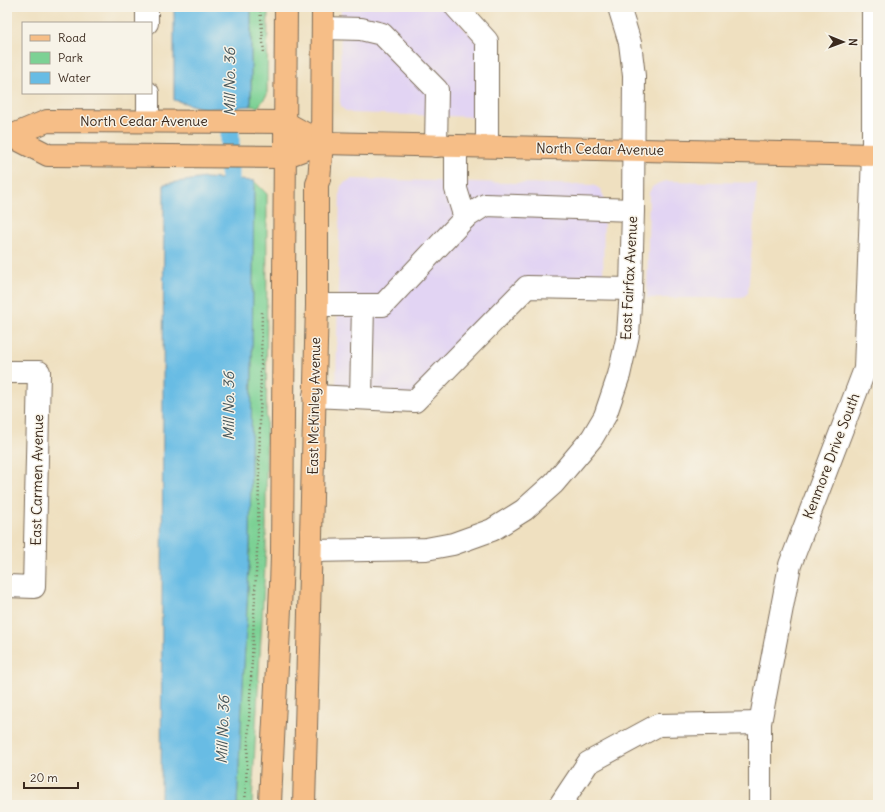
<svg xmlns="http://www.w3.org/2000/svg" width="885" height="812" font-family="Delius,sans-serif">
<style>
.built{fill:#e2d4f3}
.green{fill:#7cd194;stroke:#5c7e59}
.water{fill:#68bce4;stroke:#527381}
.lines{fill:none;stroke-linecap:round;stroke-linejoin:round}
.canal{stroke:#68bce4;stroke-width:19}
.minor-casing{stroke:#7a6a57;stroke-width:24}
.major-casing{stroke:#7a6a57;stroke-width:24}
.path{stroke:#7a6a57;stroke-width:2.5;stroke-dasharray:1 3;stroke-linecap:butt}
.minor{stroke:#fff;stroke-width:22}
.major{stroke:#f6be87;stroke-width:22}
.labels{text-anchor:middle;stroke-width:3;stroke-linejoin:round;paint-order:stroke}
.street-label{font-size:14px;fill:#3b2a1e;stroke:#f7f3e8}
.water-label{font-size:15px;font-style:italic;fill:#485659;stroke:#f7f3e8}
</style>
<rect width="100%" height="100%" fill="#f7f3e8"/>
<filter id="ink" filterUnits="userSpaceOnUse"><feTurbulence type="fractalNoise" baseFrequency=".025" numOctaves="2"/><feDisplacementMap in="SourceGraphic" scale="8" xChannelSelector="R" yChannelSelector="G"/><feConvolveMatrix kernelMatrix="1 2 1 2 8 2 1 2 1" color-interpolation-filters="sRGB"/></filter>
<filter id="wash" filterUnits="userSpaceOnUse"><feTurbulence type="fractalNoise" baseFrequency=".012" numOctaves="4" result="noise"/><feDisplacementMap in="SourceGraphic" scale="16" xChannelSelector="R" yChannelSelector="G"/><feGaussianBlur stdDeviation="0.9" result="paint"/><feColorMatrix in="noise" values="0 0 0 0 0 0 0 0 0 0 0 0 0 0 0 0 0 1.4 0 .05"/><feComposite in="paint" operator="in"/></filter>
<g filter="url(#wash)">
<rect width="100%" height="100%" fill="#efe0c0"/>
<g class="built">
<path d="M341,7h103l35,37 -1,73 -126,-4 -8,-3 -3,-4 -1,-5z"/>
<path d="M352,179l241,6 4,2 4,3 3,8 -1,86 -81,-2 -107,113 -79,-1 4,-203 1,-5 3,-3z"/>
<path d="M667,181l90,2 -9,110 -6,5h-95l2,-105 3,-6 7,-4z"/>
</g>
<g class="green">
<path d="M251,7h17l-1,88 -9,12 -7,-1z"/>
<path d="M254,181l13,13 -1,353 -12,216 -2,42h-15l13,-258z"/>
</g>
<g class="water">
<path d="M174,7h77v99l-46,3 -31,-9z"/>
<path d="M205,178l49,3 -4,366 -13,258h-76l3,-621z"/>
</g>
<g class="lines">
<path class="canal" d="M230,206v-125"/>
</g>
</g>
<g filter="url(#ink)">
<g class="lines">
<defs>
<g id="minor">
<path d="M147,7v16"/>
<path d="M456,7l31,34v105"/>
<path d="M323,28l38,1 21,5 55,56 -1,56"/>
<path d="M148,93v28"/>
<path d="M456,146v43l9,29"/>
<path d="M317,305h66l82,-87 20,-13 148,5"/>
<path d="M7,372h32l-5,215 -27,-1"/>
<path d="M314,396l101,5 112,-114 104,2"/>
<path d="M361,398l2,-93"/>
<path d="M311,551l115,-2 27,-5 39,-14 32,-20 30,-27 38,-45 13,-22 14,-41 9,-40 3,-46 2,-79 1,-134 -4,-33 -11,-36"/>
<path d="M560,805l28,-42 70,-38 102,-2"/>
<path d="M760,805v-82l30,-158 75,-196 8,-214v-148"/>
</g>
<g id="major">
<path d="M7,136h4l36,-15 237,1 38,21"/>
<path d="M11,136l37,19 236,2 38,-14 556,12"/>
<path d="M270,805c3,-84 10,-168 12,-251l4,-547"/>
<path d="M304,805l13,-500v-121l2,-5 3,-36 1,-136"/>
</g>
</defs>
<use href="#minor" class="minor-casing"/>
<use href="#major" class="major-casing"/>
<g class="path">
<path d="M260,7l4,46"/>
<path d="M245,805l13,-274 4,-220"/>
</g>
<use href="#minor" class="minor"/>
<use href="#major" class="major"/>
</g>
</g>
<g class="labels">
<g class="street-label">
<text x="144" y="126">North Cedar Avenue</text>
<text transform="translate(600 149) rotate(1)" y="5">North Cedar Avenue</text>
<text transform="translate(629 278) rotate(-87)" y="5">East Fairfax Avenue</text>
<text transform="translate(314 406) rotate(-89)" y="5">East McKinley Avenue</text>
<text transform="translate(831 456) rotate(-69)" y="5">Kenmore Drive South</text>
<text transform="translate(37 480) rotate(-89)" y="5">East Carmen Avenue</text>
</g>
<g class="water-label">
<text transform="translate(230 82) rotate(-90)" y="5">Mill No. 36</text>
<text transform="translate(229 406) rotate(-90)" y="5">Mill No. 36</text>
<text transform="translate(223 730) rotate(-88)" y="5">Mill No. 36</text>
</g>
</g>
<rect width="885" height="812" fill="none" stroke="#f7f3e8" stroke-width="24"/>
<rect x="22" y="22" width="130" height="72" fill="#f7f3e8" stroke="#aca397"/>
<rect x="30" y="35" width="20" height="6" fill="#f6be87" stroke="#aca397"/>
<text x="58" y="42" font-size="12" fill="#3b2a1e">Road</text>
<rect x="30" y="52" width="20" height="12" fill="#7cd194" stroke="#aca397"/>
<text x="58" y="62" font-size="12" fill="#3b2a1e">Park</text>
<rect x="30" y="72" width="20" height="12" fill="#68bce4" stroke="#aca397"/>
<text x="58" y="82" font-size="12" fill="#3b2a1e">Water</text>
<g transform="translate(843 42) rotate(91)" stroke="#f7f3e8" stroke-width="3" paint-order="stroke">
<path d="M0-3L7 15L0 10L-7 15Z" fill="#3b2a1e"/>
<text y="-6" font-size="11" font-weight="bold" text-anchor="middle" fill="#3b2a1e">N</text>
</g>
<path d="M24 782v6h54v-6" fill="none" stroke="#3b2a1e" stroke-width="2"/>
<text x="30" y="782" font-size="12" fill="#3b2a1e" stroke="#f7f3e8" stroke-width="3" paint-order="stroke">20 m</text>
</svg>
